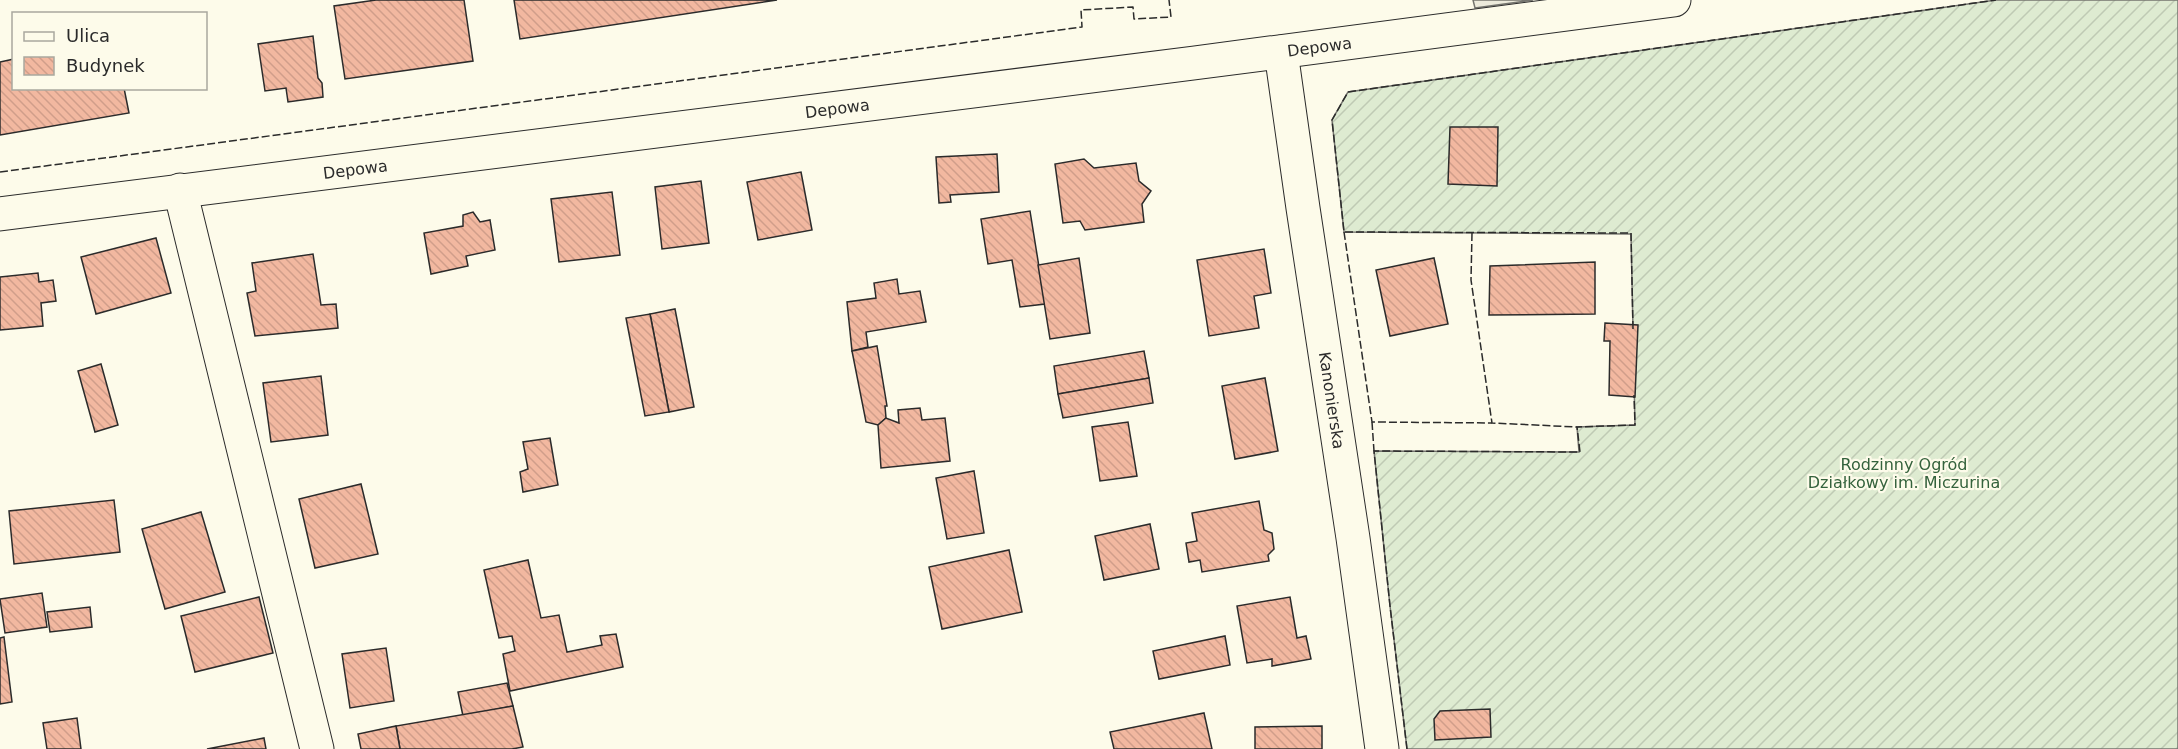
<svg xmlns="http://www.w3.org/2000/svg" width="2178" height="749" font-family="'DejaVu Sans',sans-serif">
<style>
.garden{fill:url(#garden-furrows);stroke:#74746e;stroke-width:1.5}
.parking{fill:#eceadb;stroke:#74746e;stroke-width:1.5}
.building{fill:url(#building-back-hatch);stroke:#2b2b2b;stroke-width:1.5}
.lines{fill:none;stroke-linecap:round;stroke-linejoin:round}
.street-casing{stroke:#2b2b2b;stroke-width:35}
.street{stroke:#fdfbea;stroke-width:33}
.fence{stroke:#2b2b2b;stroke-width:1.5;stroke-dasharray:8 3;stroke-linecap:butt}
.labels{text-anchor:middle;stroke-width:4.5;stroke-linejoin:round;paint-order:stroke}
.street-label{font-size:16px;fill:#2b2b2b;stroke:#fdfbea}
.park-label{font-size:16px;fill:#34623c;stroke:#fdfbea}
</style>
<defs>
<pattern id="garden-furrows" width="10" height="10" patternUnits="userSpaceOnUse" patternTransform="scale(1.5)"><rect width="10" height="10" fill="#deebd1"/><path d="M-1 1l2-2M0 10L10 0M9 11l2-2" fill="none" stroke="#bfcab4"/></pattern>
<pattern id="building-back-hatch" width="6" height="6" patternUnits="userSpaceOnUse" patternTransform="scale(1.5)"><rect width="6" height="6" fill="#f2b8a0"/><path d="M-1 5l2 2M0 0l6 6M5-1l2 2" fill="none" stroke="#d09e8a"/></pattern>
</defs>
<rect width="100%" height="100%" fill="#fdfbea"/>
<path class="garden" d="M1996,0h182v749h-771l-17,-143 -16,-155 205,1 -2,-25 58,-2 -4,-191 -287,-2 -12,-112 16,-28z"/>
<path class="parking" d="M1473,0h60l-58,8z"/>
<g class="building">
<path d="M376,0h88l9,61 -128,18 -11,-73z"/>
<path d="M514,0h263l-257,39z"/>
<path d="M313,36l5,42 4,5 1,14 -35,5 -2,-14 -21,3 -7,-47z"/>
<path d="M14,59v29h110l5,25 -129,22v-73z"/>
<path d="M1450,127h48l-1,59 -49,-2z"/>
<path d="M997,154l2,38 -49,3 1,7 -12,1 -3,-46z"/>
<path d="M1084,159l10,9 42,-5 3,18 12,10 -9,13 2,18 -59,8 -5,-9 -17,2 -8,-59z"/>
<path d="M801,172l11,58 -54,10 -11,-58z"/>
<path d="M701,181l8,62 -47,6 -7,-62z"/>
<path d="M612,192l8,63 -61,7 -8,-63z"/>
<path d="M1030,211l15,93 -25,3 -8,-47 -24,4 -7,-45z"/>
<path d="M473,212l7,10 10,-2 5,30 -29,6 2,10 -37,8 -7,-41 39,-7v-11z"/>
<path d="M156,238l15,55 -75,21 -15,-57z"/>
<path d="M1264,249l7,44 -17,3 5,32 -50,8 -12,-76z"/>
<path d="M313,254l8,51 15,-1 2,24 -83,8 -8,-43 9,-2 -4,-28z"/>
<path d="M1079,258l11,75 -40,6 -12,-74z"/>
<path d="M1434,258l14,66 -58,12 -14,-66z"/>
<path d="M1595,262v52l-106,1 1,-49z"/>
<path d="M38,273l1,9 14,-2 3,21 -15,2 2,23 -43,4v-53z"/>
<path d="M897,279l2,15 21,-3 6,31 -60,10 2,15 -16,4 -5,-49 29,-4 -2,-15z"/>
<path d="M675,309l19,98 -25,5 -19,-98z"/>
<path d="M650,314l19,98 -24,4 -19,-98z"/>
<path d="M1605,323l33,2 -3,72 -26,-2 1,-54h-6z"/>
<path d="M877,346l10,60h-2l1,12 -8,7 -12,-3 -14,-71z"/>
<path d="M1144,351l5,27 -91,16 -4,-28z"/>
<path d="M101,364l17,61 -23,7 -17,-61z"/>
<path d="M321,376l7,59 -57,7 -8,-59z"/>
<path d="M1149,378l4,25 -90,15 -5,-24z"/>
<path d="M1265,378l13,73 -43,8 -13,-73z"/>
<path d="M920,408l2,12 23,-2 5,43 -69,7 -3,-43 8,-7 13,5 -1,-13z"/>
<path d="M1128,422l9,54 -37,5 -8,-54z"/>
<path d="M550,438l8,47 -35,7 -3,-20 8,-3 -5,-27z"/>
<path d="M974,471l10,62 -37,6 -11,-61z"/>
<path d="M361,484l17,70 -63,14 -16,-69z"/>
<path d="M114,500l6,52 -106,12 -5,-53z"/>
<path d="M1259,501l5,29 8,3 2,16 -6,6 1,6 -67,11 -2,-12 -11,2 -3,-19 11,-2 -5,-28z"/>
<path d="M201,512l24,80 -60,17 -23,-80z"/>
<path d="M1150,524l9,45 -55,11 -9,-44z"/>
<path d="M1009,550l13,62 -80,17 -13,-62z"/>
<path d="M528,560l13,58 18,-3 8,37 35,-7 -2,-9 16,-2 7,33 -113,24 -7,-37 12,-3 -3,-15 -13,2 -15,-68z"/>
<path d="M42,593l5,34 -42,6 -5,-34z"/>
<path d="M259,597l14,56 -78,19 -14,-56z"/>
<path d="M1290,597l7,41 9,-2 5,23 -39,7v-7l-25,4 -10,-57z"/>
<path d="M90,607l2,20 -42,5 -3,-20z"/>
<path d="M1225,636l5,29 -71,14 -6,-28z"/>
<path d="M4,637l8,65 -12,2v-66z"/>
<path d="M386,648l8,53 -44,7 -8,-54z"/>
<path d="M507,683l6,23 -50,10 -5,-24z"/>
<path d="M513,706l10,41 -11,2h-112l-4,-23z"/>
<path d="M1490,709l1,28 -56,3 -1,-21 6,-8z"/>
<path d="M1204,713l8,36h-98l-4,-17z"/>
<path d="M77,718l4,31h-34l-4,-26z"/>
<path d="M396,726l4,23h-39l-3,-15z"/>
<path d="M1322,726v23h-67v-22z"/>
<path d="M264,738l2,11h-59z"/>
</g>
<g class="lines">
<defs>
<g id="street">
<path id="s1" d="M1281,52l22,156 50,330 29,211"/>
<path d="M180,190l137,559"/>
<path id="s2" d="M0,214l1194,-151 480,-63"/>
</g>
</defs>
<use href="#street" class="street-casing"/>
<use href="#street" class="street"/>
<g class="fence">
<path d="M0,172l1082,-145 -1,-17 52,-3 1,12 37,-2 -2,-17"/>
<path d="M1344,232l28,190 120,1"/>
<path d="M1472,233l-1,47 21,143 85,4"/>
<path d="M1633,329l-2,-96 -287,-1 -12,-112 16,-28 648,-92"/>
<path d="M1372,422l2,29"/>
<path d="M1407,749l-17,-143 -16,-155 206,1 -3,-25 58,-2 -1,-30"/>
</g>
</g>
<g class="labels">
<g class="street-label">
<text dy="6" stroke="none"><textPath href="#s2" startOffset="1330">Depowa</textPath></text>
<text dy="6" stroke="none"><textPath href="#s2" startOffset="844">Depowa</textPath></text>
<text dy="6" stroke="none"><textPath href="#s2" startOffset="358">Depowa</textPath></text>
<text dy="6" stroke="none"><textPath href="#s1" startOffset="352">Kanonierska</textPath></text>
</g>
<g class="park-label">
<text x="1904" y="470">Rodzinny Ogród<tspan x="1904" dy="18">Działkowy im. Miczurina</tspan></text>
</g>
</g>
<rect x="12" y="12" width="195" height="78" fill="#fdfbea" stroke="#a9a89e" stroke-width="1.5"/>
<rect x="24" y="32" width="30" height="9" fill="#fdfbea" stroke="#a9a89e" stroke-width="1.5"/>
<text x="66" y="42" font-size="18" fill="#2b2b2b">Ulica</text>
<rect x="24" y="57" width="30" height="18" fill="url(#building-back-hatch)" stroke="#a9a89e" stroke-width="1.5"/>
<text x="66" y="72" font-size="18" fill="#2b2b2b">Budynek</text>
</svg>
